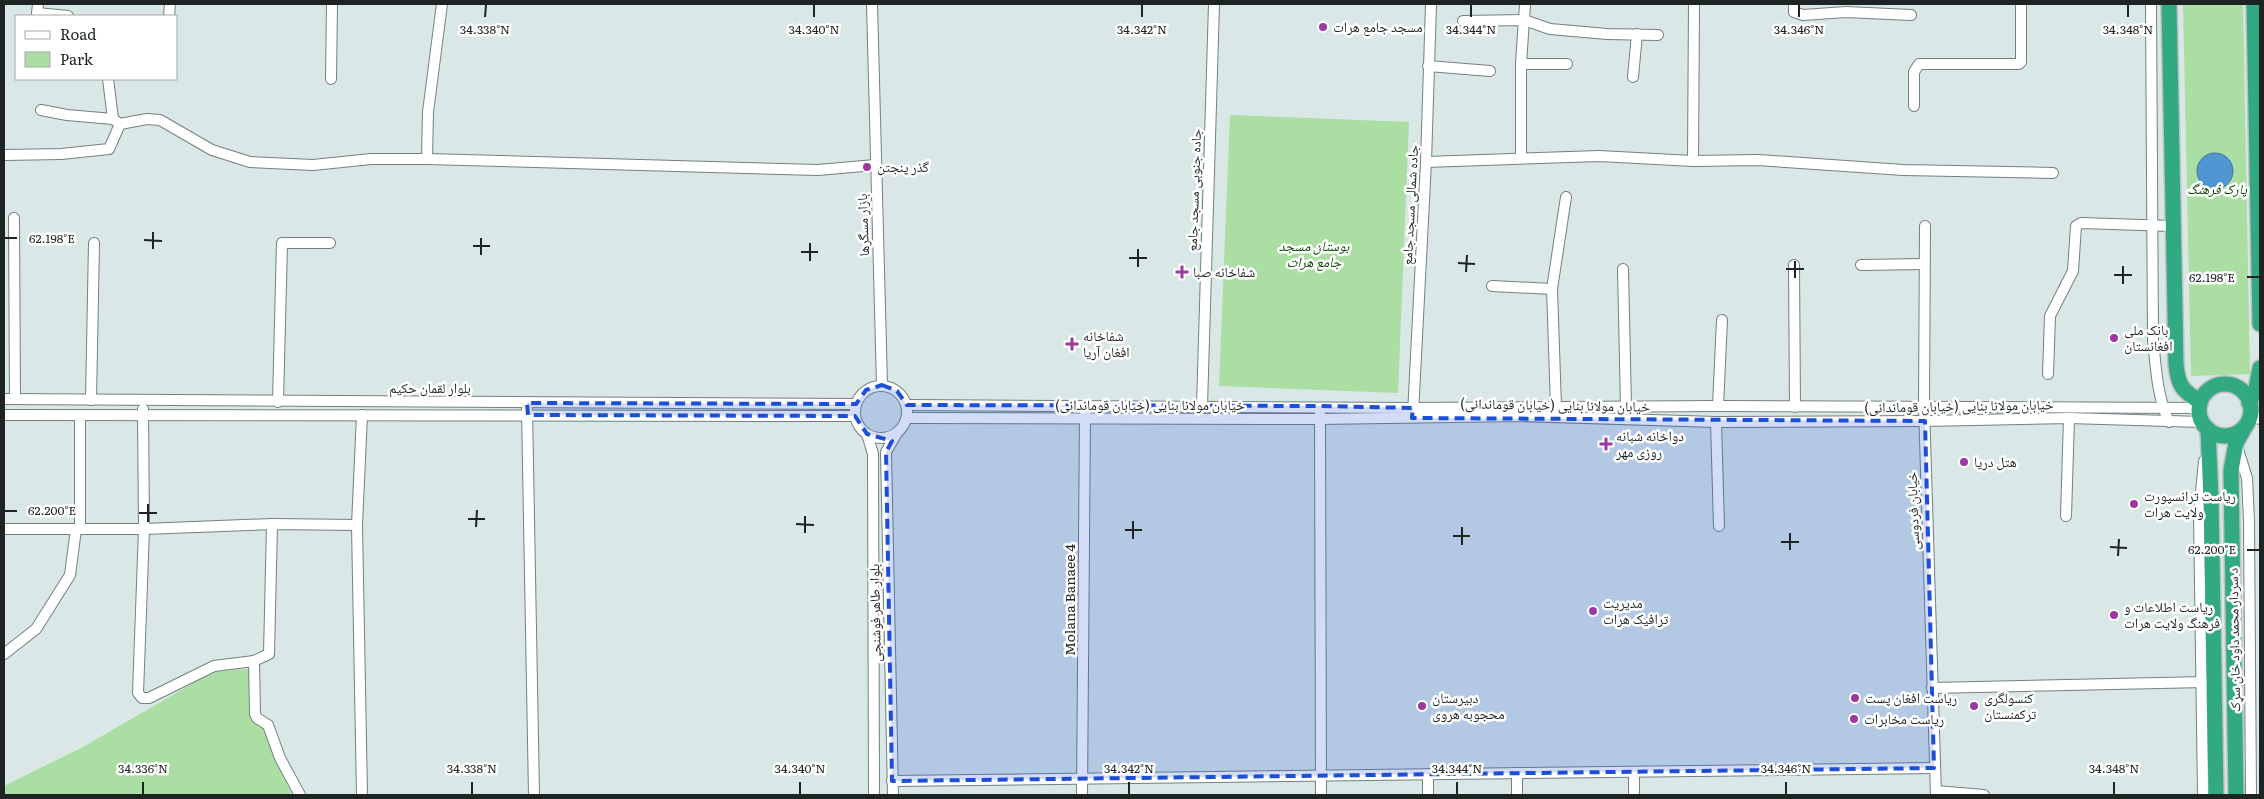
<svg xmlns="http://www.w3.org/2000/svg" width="2264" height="799" font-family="Literata,'Noto Naskh Arabic',serif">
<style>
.green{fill:#aadea2}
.water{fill:#5196d2;stroke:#42749e}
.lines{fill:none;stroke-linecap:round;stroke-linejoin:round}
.minor-casing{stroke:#748080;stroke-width:12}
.highway-casing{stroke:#c0c1c1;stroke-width:18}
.minor{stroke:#fff;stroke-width:10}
.highway{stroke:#31aa84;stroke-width:15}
.marked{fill:#1d4ed8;fill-opacity:0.2;stroke:#1d4ed8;stroke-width:4;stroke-dasharray:10 6;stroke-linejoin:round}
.ticks{fill:none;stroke:#1e2323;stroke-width:2}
.poi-dot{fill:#9b39a0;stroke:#fff;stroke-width:2}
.labels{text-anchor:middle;stroke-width:5;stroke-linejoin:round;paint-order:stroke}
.poi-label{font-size:14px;fill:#1e2323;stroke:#fff;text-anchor:start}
.park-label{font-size:14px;font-style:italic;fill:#074600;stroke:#fff}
.street-label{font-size:14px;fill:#1e2323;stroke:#fff}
.ticks-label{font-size:12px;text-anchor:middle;fill:#1e2323;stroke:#fff;stroke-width:5;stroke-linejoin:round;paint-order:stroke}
</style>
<rect width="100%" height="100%" fill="#d9e7e6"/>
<g class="green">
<path d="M2183,4h60l7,370 -59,2z"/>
<path d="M1230,115l179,7 -11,271 -179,-7z"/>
<path d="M249,669l3,51 11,8 29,67h-288v-9l79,-39 131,-76z"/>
</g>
<circle class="water" cx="2215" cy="171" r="18"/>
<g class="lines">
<defs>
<g id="minor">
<path d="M38,4l-1,9 31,3"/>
<path d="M872,4l10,381"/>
<path d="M1794,4v8l9,3 43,-3 65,3"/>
<path d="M2151,4l2,336c3,28 4,56 16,82"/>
<path d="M169,16l1,-12"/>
<path d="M1463,21l61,-1 26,9 57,5 51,1"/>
<path d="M1521,64h46"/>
<path d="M1428,66l62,5"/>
<path d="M1633,77l4,-43"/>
<path d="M108,79l5,40"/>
<path d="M331,79l1,-75"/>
<path d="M1914,106v-34l5,-8h100l2,-2v-58"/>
<path d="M41,110l26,5 46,4 7,5 27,-5 13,1 52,30 38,12 63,3 58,-6h56l391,11 57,-5"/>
<path d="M4,155l57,-1 48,-5 11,-25"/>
<path d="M1521,158v-94l4,-60"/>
<path d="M427,159l1,-47 14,-108"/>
<path d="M1693,161l1,-157"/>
<path d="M1426,162l173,-6 94,5 65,-1 145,10 150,3"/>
<path d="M14,218l1,181"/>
<path d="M1925,226l-1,180 12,389"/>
<path d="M1794,265l1,142"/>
<path d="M1861,265l63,-1"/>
<path d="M1623,269l3,138"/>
<path d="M1492,286l60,3"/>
<path d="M2048,374l2,-58 23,-45 3,-45 5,-3 91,3"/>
<circle cx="881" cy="412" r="26"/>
<path d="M4,399l852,5"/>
<path d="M91,400l3,-157"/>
<path d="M278,402l4,-159h48"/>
<path d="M907,405l506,3 305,-2 481,2"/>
<path d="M1202,406l12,-402"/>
<path d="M1718,406l4,-86"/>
<path d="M1556,407l-4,-118 14,-92"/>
<path d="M143,409l1,120 -6,164 4,5h7l65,-32 40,-5 15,-7 3,-130"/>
<path d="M527,409l7,386"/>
<path d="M1320,414l1,381"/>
<path d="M1413,414l13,-252 5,-158"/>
<path d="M4,415l851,1"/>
<path d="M2250,416l10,3"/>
<path d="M907,418l412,1 201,-3 196,6 209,-1 144,-3 133,4"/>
<path d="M1716,422l3,104"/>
<path d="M867,434l6,20 1,341"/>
<path d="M2237,446l10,32 2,43 2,274"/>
<path d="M2066,516l3,-98"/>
<path d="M4,529h140l128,-5 85,1"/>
<path d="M80,529v-114"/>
<path d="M4,654l32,-25 34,-54 6,-46"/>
<path d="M254,661l1,53 2,4 11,7 12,33 20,37"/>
<path d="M1932,688l274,-6"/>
<path d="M1634,772v23"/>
<path d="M1428,774v21"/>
<path d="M892,781l1042,-13"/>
<path d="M1936,791l48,4"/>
<path d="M362,795l-5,-270 5,-110"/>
<path d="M893,795l-7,-343 11,-19"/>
<path d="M1082,795l3,-383"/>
<path d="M1517,795v-22"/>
<path d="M2203,795l-4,-283 5,-51"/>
</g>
<g id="highway">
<path d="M2169,4l7,360c2,22 6,26 24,38"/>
<path d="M2254,4l6,320"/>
<circle cx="2225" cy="410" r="26"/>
<path d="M2249,403l7,-14 4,-21"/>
<path d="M2208,429l3,70 5,296"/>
<path d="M2236,795l-5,-325 5,-27 9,-16"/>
</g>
</defs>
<use href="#minor" class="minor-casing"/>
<use href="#highway" class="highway-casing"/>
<use href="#minor" class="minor"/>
<use href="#highway" class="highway"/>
</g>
<path class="marked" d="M882,385l15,6 10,14 414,1 92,2 -1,10 513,3 9,347 -1042,13 -6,-329 6,-11 -25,-7 -12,-18 -327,-1 -1,-12 329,1 10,-14z"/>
<path class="ticks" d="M485,17l1,-12M814,17v-12M1142,17v-12M1471,17v-12M1799,17v-12M2128,17v-12M5,238h12M144,240l18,1M473,246h17M153,249v-17M801,252h17M481,255v-17M1129,258h18M810,261v-18M1458,263l17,1M1138,267v-18M1786,269h18M1466,272l1,-17M2114,275h18M2247,277h12M1795,278v-17M2123,284v-18M5,511h12M139,513h18M468,519h17M148,522v-18M796,524l18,1M476,527l1,-17M1125,530h17M805,533v-17M1453,536h17M1133,539v-18M1781,542h18M1462,545v-18M2110,547l17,1M1790,550v-17M2247,550h12M2118,556l1,-17M143,794v-12M472,794v-12M800,794v-12M1129,794v-12M1457,794v-12M1786,794v-12M2114,794v-12"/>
<g class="poi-dot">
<circle cx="1323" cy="27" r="5"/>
<circle cx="867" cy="167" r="5"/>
<path d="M1179.5 264.5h5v5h5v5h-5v5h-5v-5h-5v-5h5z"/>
<circle cx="2114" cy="338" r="5"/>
<path d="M1069.5 336.5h5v5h5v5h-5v5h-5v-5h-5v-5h5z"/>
<path d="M1603.5 436.5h5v5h5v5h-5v5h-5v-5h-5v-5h5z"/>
<circle cx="1964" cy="462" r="5"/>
<circle cx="2134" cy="504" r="5"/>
<circle cx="1593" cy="611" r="5"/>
<circle cx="2114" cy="615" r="5"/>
<circle cx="1855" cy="698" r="5"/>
<circle cx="1422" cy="706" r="5"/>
<circle cx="1974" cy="706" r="5"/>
<circle cx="1854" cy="719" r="5"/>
</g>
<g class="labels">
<g class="poi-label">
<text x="1333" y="32">مسجد جامع هرات</text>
<text x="877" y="172">گذر پنجتن</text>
<text x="1193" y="277">شفاخانه صبا</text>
<text x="2124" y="335">بانک ملی<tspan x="2124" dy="16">افغانستان</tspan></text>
<text x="1083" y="341">شفاخانه<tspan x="1083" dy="16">افغان آریا</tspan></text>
<text x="1616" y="441">دواخانه شبانه<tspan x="1616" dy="16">روزی مهر</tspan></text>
<text x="1974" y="467">هتل دریا</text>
<text x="2144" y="501">ریاست ترانسپورت<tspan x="2144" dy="16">ولایت هرات</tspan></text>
<text x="1603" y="608">مدیریت<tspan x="1603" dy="16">ترافیک هرات</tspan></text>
<text x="2124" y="612">ریاست اطلاعات و<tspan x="2124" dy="16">فرهنگ ولایت هرات</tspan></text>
<text x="1432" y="703">دبیرستان<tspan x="1432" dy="16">محجوبه هروی</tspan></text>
<text x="1865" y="703">ریاست افغان پست</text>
<text x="1984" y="703">کنسولگری<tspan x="1984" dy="16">ترکمنستان</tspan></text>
<text x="1864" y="724">ریاست مخابرات</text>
</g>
<g class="park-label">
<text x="2217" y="194">پارک فرهنگ</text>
<text x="1314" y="251">بوستان مسجد<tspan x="1314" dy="16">جامع هرات</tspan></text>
</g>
<g class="street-label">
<text transform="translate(1194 190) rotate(-88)" y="5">جاده جنوبی مسجد جامع</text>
<text transform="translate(1410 205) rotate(-87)" y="5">جاده شمالی مسجد جامع</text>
<text transform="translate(863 225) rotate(-92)" y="5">بازار مسگرها</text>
<text x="430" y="393">بلوار لقمان حکیم</text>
<text x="1150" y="410">خیابان مولانا بنایی (خیابان قوماندانی)</text>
<text transform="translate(1555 405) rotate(1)" y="5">خیابان مولانا بنایی (خیابان قوماندانی)</text>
<text transform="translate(1959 406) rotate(-1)" y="5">خیابان مولانا بنایی (خیابان قوماندانی)</text>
<text transform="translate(1913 511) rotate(-92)" y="5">خیابان فردوسی</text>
<text transform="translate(1070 600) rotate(-90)" y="5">Molana Banaee 4</text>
<text transform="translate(875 613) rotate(-91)" y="5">بلوار طاهر فوشنجی</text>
<text transform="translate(2234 640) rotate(-91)" y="5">د سردار محمد داود خان سړک</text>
</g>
</g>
<g class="ticks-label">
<text x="485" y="34">34.338°N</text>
<text x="814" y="34">34.340°N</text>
<text x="1142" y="34">34.342°N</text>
<text x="1471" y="34">34.344°N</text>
<text x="1799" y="34">34.346°N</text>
<text x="2128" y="34">34.348°N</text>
<text x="52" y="243">62.198°E</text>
<text x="2212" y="282">62.198°E</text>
<text x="52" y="515">62.200°E</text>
<text x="2212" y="554">62.200°E</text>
<text x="143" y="773">34.336°N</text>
<text x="472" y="773">34.338°N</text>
<text x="800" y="773">34.340°N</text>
<text x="1129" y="773">34.342°N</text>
<text x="1457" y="773">34.344°N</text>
<text x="1786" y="773">34.346°N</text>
<text x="2114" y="773">34.348°N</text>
</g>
<rect width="2264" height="799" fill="none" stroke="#1e2323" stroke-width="10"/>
<rect x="15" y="15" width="162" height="65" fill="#ffffff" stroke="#a5a7a7"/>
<rect x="25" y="31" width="25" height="8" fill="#ffffff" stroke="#a5a7a7"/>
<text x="60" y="40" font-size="15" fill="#1e2323">Road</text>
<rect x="25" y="52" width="25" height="15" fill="#aadea2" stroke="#a5a7a7"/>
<text x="60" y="65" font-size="15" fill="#1e2323">Park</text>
</svg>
